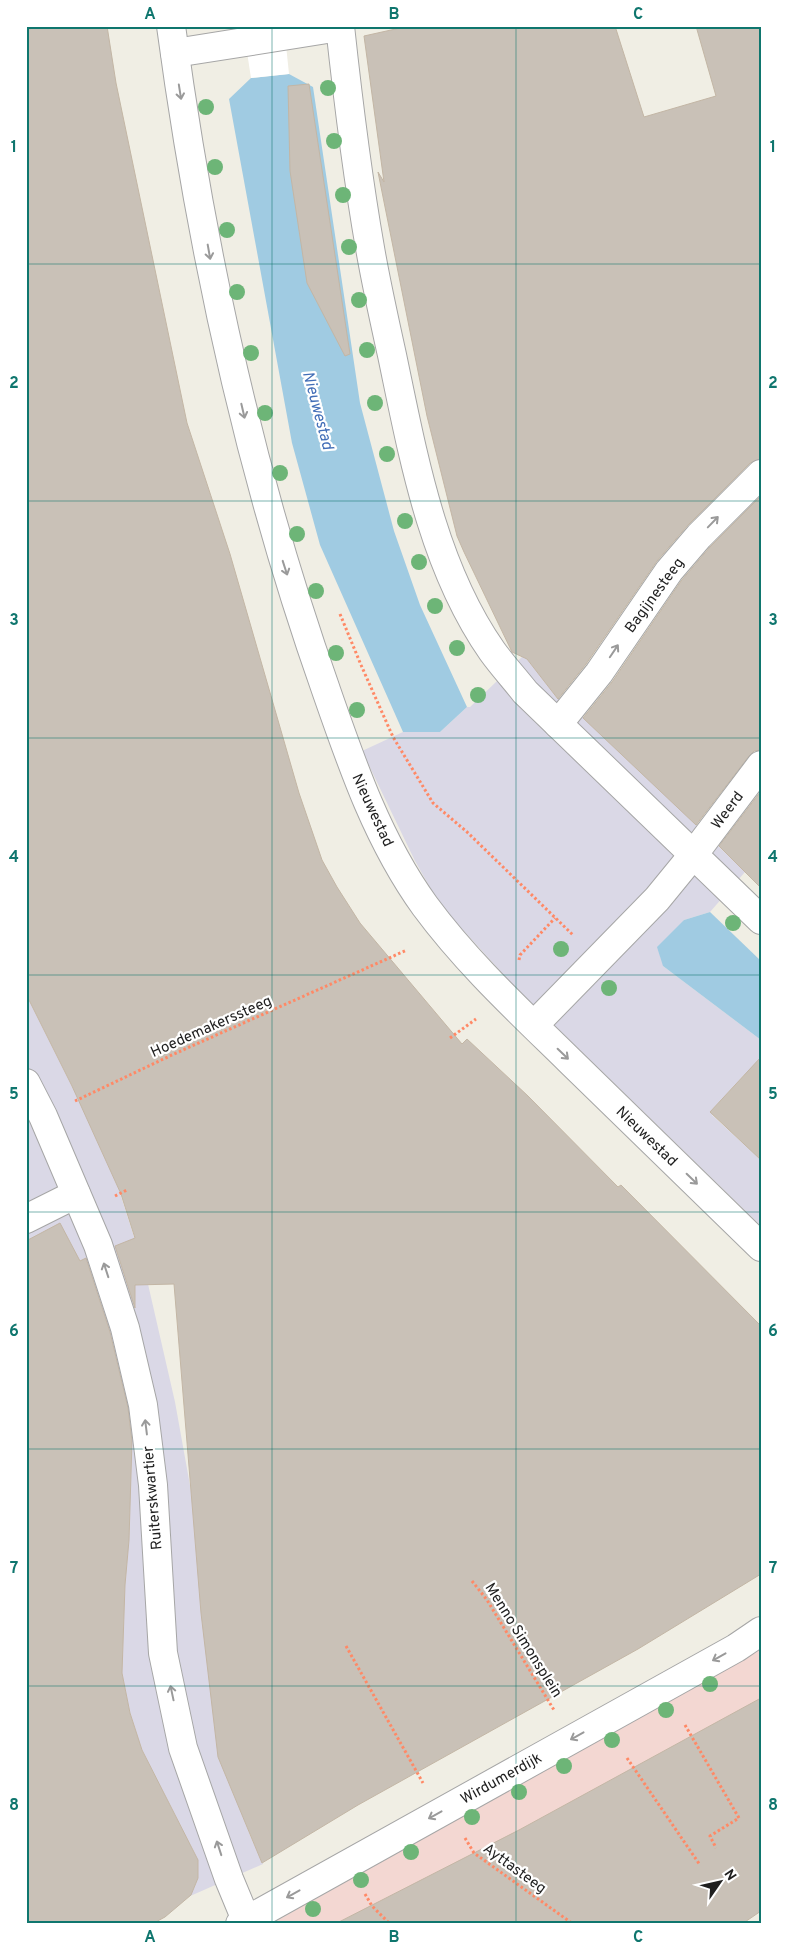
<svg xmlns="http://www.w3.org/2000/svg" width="787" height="1950" font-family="Overpass,sans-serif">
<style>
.commercial{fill:#f3d7d2}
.plaza{fill:#dad8e6}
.water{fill:#a0cbe2}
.pier{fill:#fff}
.building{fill:#c9c1b7;stroke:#c3b6a5}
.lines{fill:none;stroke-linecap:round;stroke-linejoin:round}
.minor-casing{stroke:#a6a6a6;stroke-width:30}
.path{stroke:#ff8966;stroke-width:3;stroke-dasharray:2.5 2.5;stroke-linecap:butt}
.minor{stroke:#fff;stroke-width:28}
.tree{fill:#6db577}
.oneway{stroke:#9a9a9a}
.grid{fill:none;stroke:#0f766e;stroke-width:1;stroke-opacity:0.55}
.labels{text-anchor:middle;stroke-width:4.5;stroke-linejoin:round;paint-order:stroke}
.street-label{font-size:15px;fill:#1f1f1f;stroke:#fff}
.water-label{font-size:16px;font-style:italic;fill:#426eb7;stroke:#fff}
.neatline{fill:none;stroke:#0f766e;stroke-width:2}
.grid-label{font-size:16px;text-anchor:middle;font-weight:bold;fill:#0f766e}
</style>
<rect width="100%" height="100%" fill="#f0eee4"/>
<path class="commercial" d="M761,1648v209l-227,67h-263z"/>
<g class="plaza">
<path d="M524,655l36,46 20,13 60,56 105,102 -35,40 -26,8 -21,46 98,74v45l-12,-10h-5l-32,35v5l49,45v66l-248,-241 -60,-66 -21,-28 -17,-30 -53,-110 41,-19h37l27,-25h3z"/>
<path d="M26,994l51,102 40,88 28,87 30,131 16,89 20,202 38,140 14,31 -75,33 6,-9 4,-10 -3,-24 -53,-104 -12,-37 -8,-40 3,-88 4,-45 1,-44 -2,-42 -46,-193 -56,-20z"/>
</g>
<g class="water">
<path d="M289,74l24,13 47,316 34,128 26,74 47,102 -27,25h-37l-83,-187 -28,-102 -63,-344 22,-21z"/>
<path d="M710,912l51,49v79l-98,-74 -6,-19 27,-27z"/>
</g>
<path class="pier" d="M243,26h41l5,48 -38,4z"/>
<g class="building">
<path d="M40,26h67l9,57 71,340 43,131 69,239 23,67 15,27 23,36 102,121 5,-5 61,57 90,91 3,-2 140,141v248l-123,75 -280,156 -96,58 -44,-106 -17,-144 -27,-329 -39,1v23l-20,-62 20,-8 -14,-44 -49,-108 -46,-92v-964z"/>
<path d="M409,26h206l29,91 72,-21 -20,-70h65v433l-11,4 -62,62 -31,36 -71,103 -28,35 -31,-40 -15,-7 -48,-100 -7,-16 -30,-120 -49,-244 6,10 -20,-146z"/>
<path d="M309,84l41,270 -5,2 -38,-73 -17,-112 -2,-85z"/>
<path d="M761,496v254l-7,1 -5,5 -53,69 -113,-107 29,-36 69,-101 29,-34z"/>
<path d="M761,791v97l-42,-42z"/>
<path d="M761,1057v103l-51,-48z"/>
<path d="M60,1223l20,38 6,-3 24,74 18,76 4,33 -3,99 -4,45 -3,88 8,40 12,37 56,110v18l-7,17 -26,22 -13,7h-126v-683z"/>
<path d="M761,1698v213l-19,13h-407l184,-94z"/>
</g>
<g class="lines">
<defs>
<g id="minor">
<path d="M171,26c30,223 80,452 155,664 26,75 52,151 99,216 42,57 94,105 144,154 64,62 128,124 192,187"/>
<path d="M340,26c8,74 17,148 30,222 6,35 14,71 22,107 21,100 40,210 100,296 10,14 22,27 33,41l236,228"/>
<path d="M175,53l152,-24 7,-3"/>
<path d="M558,724l41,-51 70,-102 30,-35 62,-62"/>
<path d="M534,1025l123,-126 36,-44 68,-90"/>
<path d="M26,1083l17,33 55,129 27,83 18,77 10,80 10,168 20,95 46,131 17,41"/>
<path d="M26,1219l50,-25"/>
<path d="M240,1924l496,-276 25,-17"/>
</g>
</defs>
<use href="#minor" class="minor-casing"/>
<g class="path">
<path d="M340,614l21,51 32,72 40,66 34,29 106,103"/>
<path d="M519,960l1,-5 35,-37"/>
<path d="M450,1038l26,-19"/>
<path d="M75,1101l99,-47 233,-104"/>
<path d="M115,1196l12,-6"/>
<path d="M472,1581l15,19 67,110"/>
<path d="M346,1646l77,137"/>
<path d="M685,1725l54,93 -29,18 6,12"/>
<path d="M627,1758l73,107"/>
<path d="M465,1838l9,15 99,71"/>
<path d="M365,1894l7,12 18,18"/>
</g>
<use href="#minor" class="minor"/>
</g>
<g class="tree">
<circle cx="328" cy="88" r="8"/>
<circle cx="206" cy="107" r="8"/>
<circle cx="334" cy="141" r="8"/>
<circle cx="215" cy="167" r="8"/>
<circle cx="343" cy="195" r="8"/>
<circle cx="227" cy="230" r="8"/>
<circle cx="349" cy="247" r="8"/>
<circle cx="237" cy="292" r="8"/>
<circle cx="359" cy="300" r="8"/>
<circle cx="367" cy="350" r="8"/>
<circle cx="251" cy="353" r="8"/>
<circle cx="375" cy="403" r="8"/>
<circle cx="265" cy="413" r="8"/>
<circle cx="387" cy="454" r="8"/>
<circle cx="280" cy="473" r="8"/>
<circle cx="405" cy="521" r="8"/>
<circle cx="297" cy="534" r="8"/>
<circle cx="419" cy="562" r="8"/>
<circle cx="316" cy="591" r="8"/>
<circle cx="435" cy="606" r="8"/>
<circle cx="457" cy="648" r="8"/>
<circle cx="336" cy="653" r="8"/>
<circle cx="478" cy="695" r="8"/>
<circle cx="357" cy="710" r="8"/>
<circle cx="733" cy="923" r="8"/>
<circle cx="561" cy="949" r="8"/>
<circle cx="609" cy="988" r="8"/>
<circle cx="710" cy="1684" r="8"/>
<circle cx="666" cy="1710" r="8"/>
<circle cx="612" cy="1740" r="8"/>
<circle cx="564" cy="1766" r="8"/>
<circle cx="519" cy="1792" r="8"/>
<circle cx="472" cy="1817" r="8"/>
<circle cx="411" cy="1852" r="8"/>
<circle cx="361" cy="1880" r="8"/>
<circle cx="313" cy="1909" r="8"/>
</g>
<defs><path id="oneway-shaft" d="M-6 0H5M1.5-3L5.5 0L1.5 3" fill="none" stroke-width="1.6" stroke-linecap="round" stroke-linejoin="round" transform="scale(1.25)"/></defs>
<g class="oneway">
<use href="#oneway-shaft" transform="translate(180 92) rotate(81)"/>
<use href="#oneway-shaft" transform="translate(209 252) rotate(80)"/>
<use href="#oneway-shaft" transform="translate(243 411) rotate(77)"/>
<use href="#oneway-shaft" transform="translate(713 522) rotate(-46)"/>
<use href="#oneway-shaft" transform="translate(285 568) rotate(72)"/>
<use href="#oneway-shaft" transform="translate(614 651) rotate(-56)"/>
<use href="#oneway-shaft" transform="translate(563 1054) rotate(44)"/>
<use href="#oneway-shaft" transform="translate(692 1179) rotate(44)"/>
<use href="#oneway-shaft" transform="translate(106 1270) rotate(-108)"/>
<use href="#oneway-shaft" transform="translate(146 1427) rotate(-97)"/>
<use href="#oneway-shaft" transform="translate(719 1657) rotate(151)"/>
<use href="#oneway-shaft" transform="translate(172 1693) rotate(-102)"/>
<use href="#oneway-shaft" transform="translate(577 1736) rotate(151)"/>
<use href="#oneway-shaft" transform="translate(435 1815) rotate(151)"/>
<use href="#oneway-shaft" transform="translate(219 1848) rotate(-108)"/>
<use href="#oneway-shaft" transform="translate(293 1894) rotate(151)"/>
</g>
<path class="grid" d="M272,26v1898M516,26v1898M26,264h735M26,501h735M26,738h735M26,975h735M26,1212h735M26,1449h735M26,1686h735"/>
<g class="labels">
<g class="street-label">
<text transform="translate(654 595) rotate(-54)" y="5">Bagijnesteeg</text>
<text transform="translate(373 810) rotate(65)" y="5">Nieuwestad</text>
<text transform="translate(727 810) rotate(-53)" y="5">Weerd</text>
<text transform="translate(211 1026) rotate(-24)" y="5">Hoedemakerssteeg</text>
<text transform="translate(647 1136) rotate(44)" y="5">Nieuwestad</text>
<text transform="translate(152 1498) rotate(-95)" y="5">Ruiterskwartier</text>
<text transform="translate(524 1640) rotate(58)" y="5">Menno Simonsplein</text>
<text transform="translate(501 1778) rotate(-29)" y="5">Wirdumerdijk</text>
<text transform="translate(515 1868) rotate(36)" y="5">Ayttasteeg</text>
</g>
<g class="water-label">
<text transform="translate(319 410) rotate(75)" y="6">Nieuwestad</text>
</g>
</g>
<rect width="787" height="1950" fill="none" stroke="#ffffff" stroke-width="55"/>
<g transform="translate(720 1882) rotate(56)" stroke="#ffffff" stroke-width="4" paint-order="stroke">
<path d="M0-4L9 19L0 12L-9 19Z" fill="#1f1f1f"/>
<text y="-8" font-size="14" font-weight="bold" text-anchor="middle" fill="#1f1f1f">N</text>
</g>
<rect x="28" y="28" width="732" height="1894" class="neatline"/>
<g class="grid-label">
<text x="150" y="19">A</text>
<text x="394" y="19">B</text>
<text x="638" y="19">C</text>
<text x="14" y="152">1</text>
<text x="773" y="152">1</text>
<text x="14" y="388">2</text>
<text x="773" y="388">2</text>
<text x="14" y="625">3</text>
<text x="773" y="625">3</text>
<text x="14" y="862">4</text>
<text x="773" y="862">4</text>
<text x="14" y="1099">5</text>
<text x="773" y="1099">5</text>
<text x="14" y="1336">6</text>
<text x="773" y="1336">6</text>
<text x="14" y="1573">7</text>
<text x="773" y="1573">7</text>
<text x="14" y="1810">8</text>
<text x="773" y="1810">8</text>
<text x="150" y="1942">A</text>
<text x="394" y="1942">B</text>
<text x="638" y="1942">C</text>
</g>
</svg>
